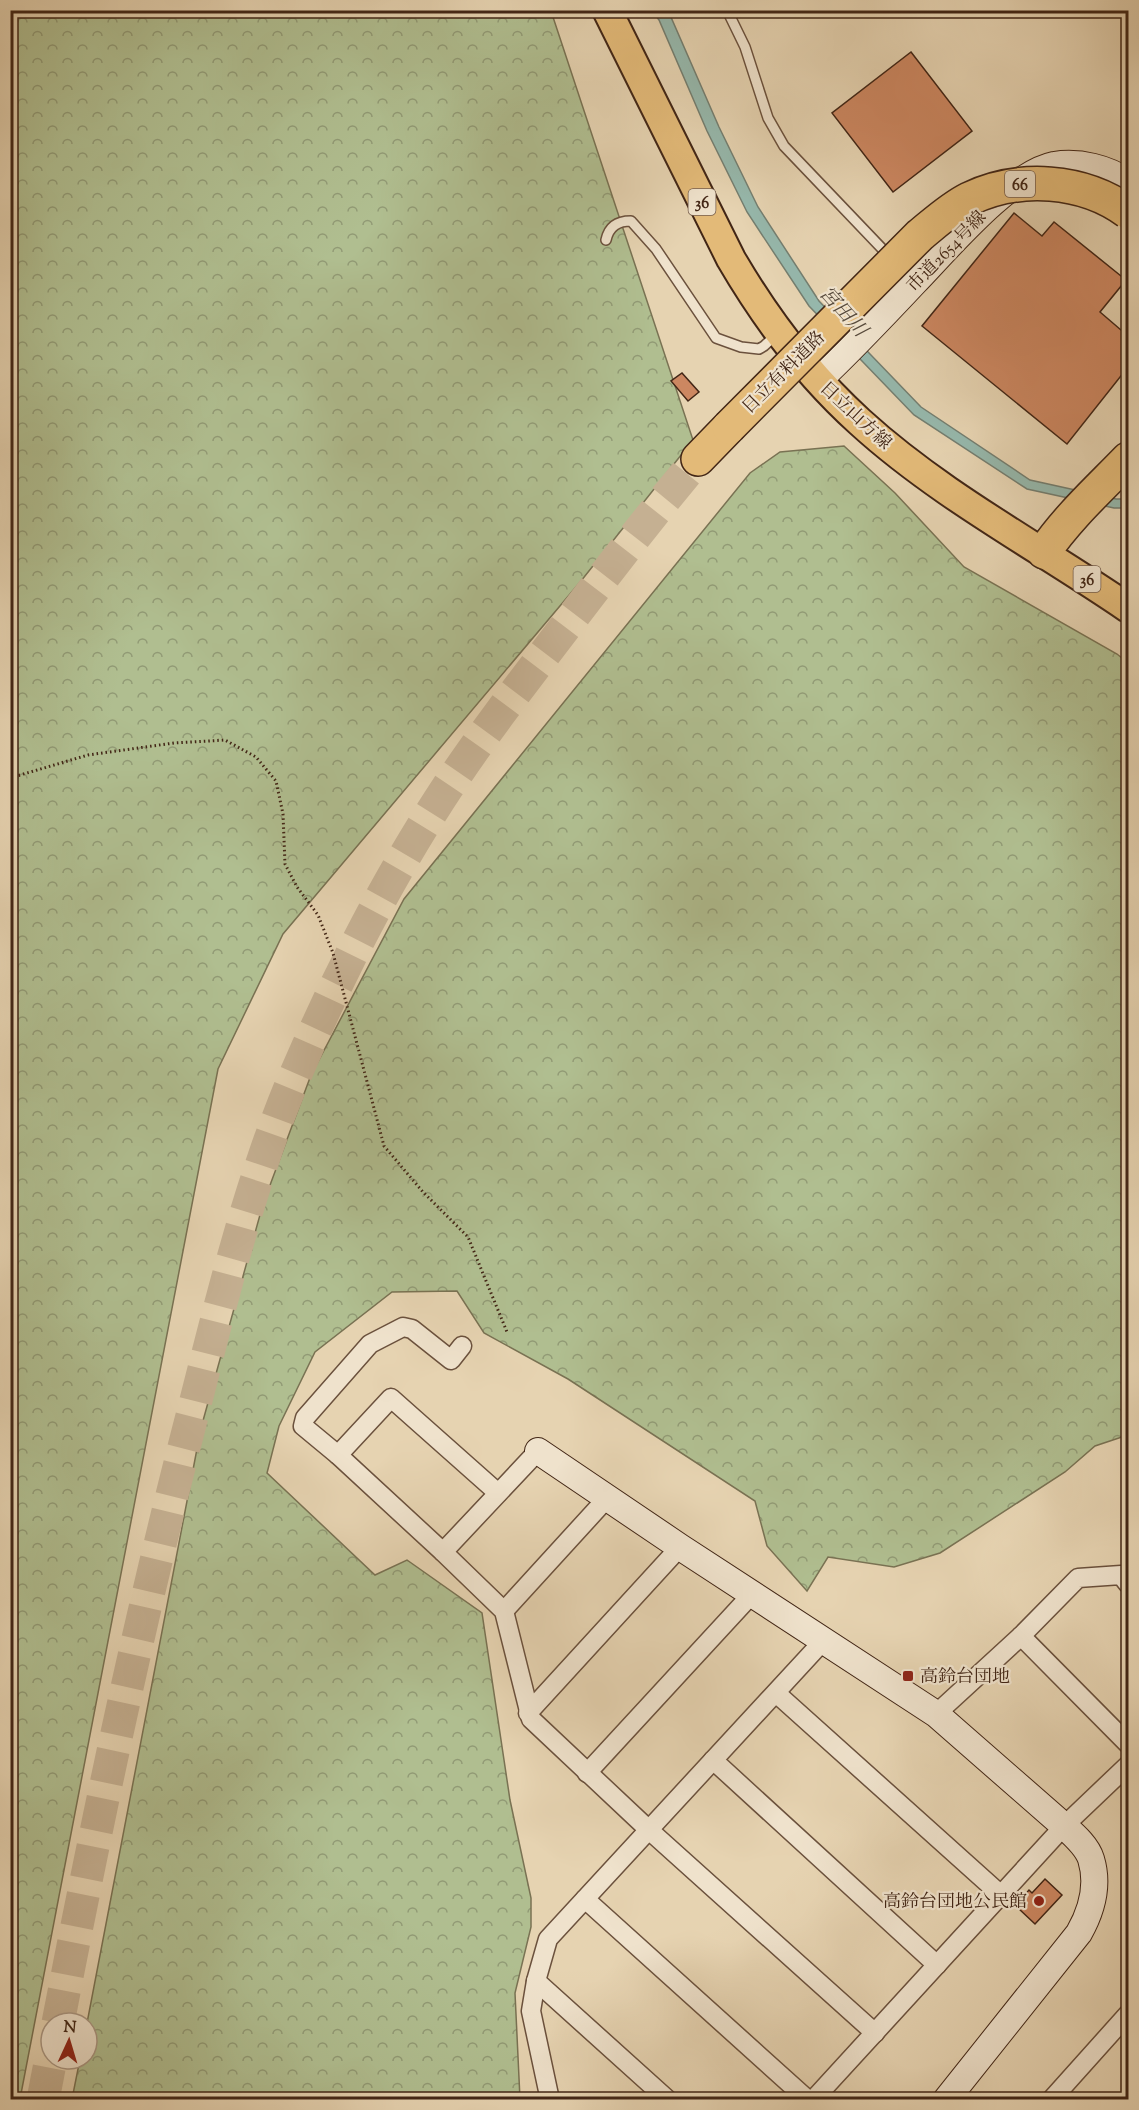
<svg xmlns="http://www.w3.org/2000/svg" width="1139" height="2110" font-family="'Sorts Mill Goudy','Noto Serif JP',serif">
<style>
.forest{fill:url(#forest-crowns);stroke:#797253;stroke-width:1.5}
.water{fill:#96b8ac;stroke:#747e70;stroke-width:1.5}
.building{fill:#cc8761;stroke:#422616;stroke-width:1.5}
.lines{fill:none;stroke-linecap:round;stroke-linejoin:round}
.highway-tunnel{stroke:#c5b092;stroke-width:33;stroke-dasharray:33 16;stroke-linecap:butt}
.lane-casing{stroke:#6b513d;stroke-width:12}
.street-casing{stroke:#6b513d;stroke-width:21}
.secondary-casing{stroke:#422616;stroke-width:28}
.primary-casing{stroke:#422616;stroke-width:32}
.highway-casing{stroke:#422616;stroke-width:36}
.path{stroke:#422616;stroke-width:3;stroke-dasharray:1.5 3;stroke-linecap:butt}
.lane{stroke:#efe2cc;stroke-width:9}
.street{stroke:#efe2cc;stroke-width:18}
.secondary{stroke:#efe2cc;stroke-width:26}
.primary{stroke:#e3ba78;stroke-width:28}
.highway{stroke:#e3ba78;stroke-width:33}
.highway-bridge-casing{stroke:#422616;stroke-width:36;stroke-linecap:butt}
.highway-bridge{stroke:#e3ba78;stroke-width:33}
.poi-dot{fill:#8f2418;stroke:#efe2cc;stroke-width:2}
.labels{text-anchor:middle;stroke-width:4.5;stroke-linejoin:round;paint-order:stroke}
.shield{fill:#efe2cc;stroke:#765e4d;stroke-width:1.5}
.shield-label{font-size:16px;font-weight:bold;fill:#422616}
.street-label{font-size:18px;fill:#422616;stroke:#efe2cc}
.poi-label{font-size:18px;fill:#422616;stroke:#efe2cc;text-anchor:start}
.water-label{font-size:20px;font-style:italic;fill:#574a3c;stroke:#efe2cc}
</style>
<defs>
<pattern id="forest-crowns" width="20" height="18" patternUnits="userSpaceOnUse" patternTransform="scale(1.5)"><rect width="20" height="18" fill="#b0be90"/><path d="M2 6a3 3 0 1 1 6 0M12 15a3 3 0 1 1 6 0" fill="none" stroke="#919a75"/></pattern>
</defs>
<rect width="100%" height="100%" fill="#e6d3b1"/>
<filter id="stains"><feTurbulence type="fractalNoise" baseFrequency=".00333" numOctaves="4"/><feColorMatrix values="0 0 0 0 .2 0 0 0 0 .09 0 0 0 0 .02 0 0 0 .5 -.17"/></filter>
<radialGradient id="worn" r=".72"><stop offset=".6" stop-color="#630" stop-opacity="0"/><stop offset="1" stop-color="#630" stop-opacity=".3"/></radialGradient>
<g class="forest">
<path d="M11,11h540l142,429 -112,141 -298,353 -65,135 -198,1030 -9,1z"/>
<path d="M844,446l51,47 69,74 153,87 11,9v772l-33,11 -30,26 -125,81 -46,14 -66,-10 -21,34 -40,-45 -12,-45 -187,-122 -84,-46 -27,-42 -65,1 -77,60 -36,74 -12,47 108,102 32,-15 75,53 28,187 21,98v29l-16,66 5,106h-448l8,-40h7v-36l114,-595 62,-224 48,-129 93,-176 346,-426 30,-21z"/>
</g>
<path class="water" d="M652,11h15l3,4 49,112 39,80 61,94 102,106 109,73 86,19h12v9h-14l-87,-19 -113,-74 -105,-109 -62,-94 -40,-81 -48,-111z"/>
<g class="building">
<path d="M911,52l61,79 -79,61 -61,-79z"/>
<path d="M1014,213l28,23 12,-14 72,58 -26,32 28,24v31l-61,77 -145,-118z"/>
<path d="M682,373l17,19 -11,9 -17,-20z"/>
<path d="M1045,1879l17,16 -27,29 -17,-16 5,-6 -3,-2 9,-10 3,3z"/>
</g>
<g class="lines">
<g class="highway-tunnel">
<path d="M58,2023c39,-203 82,-406 134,-607 29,-113 56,-229 102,-338 43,-100 93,-199 153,-290 30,-45 63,-89 96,-132 51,-67 101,-133 155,-197"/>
<path d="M43,2100l8,-42"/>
</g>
<defs>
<g id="lane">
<path d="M727,10l18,37 23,71 16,28 106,111"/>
<path d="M606,240c3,-14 12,-19 25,-19l25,28 60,89 25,9 18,2 5,-3 12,-11"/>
</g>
<g id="street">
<path d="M538,1451l-95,101 61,59 27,108 118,111 226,203"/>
<path d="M338,1455l53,-57 107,95"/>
<path d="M443,1552l-105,-97 -35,-29 2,-8 65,-74 33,-17 9,2 39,31 11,-14"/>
<path d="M504,1611l104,-114"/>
<path d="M1021,1636l107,108"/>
<path d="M776,1693l225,202"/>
<path d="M528,1713l152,-166"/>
<path d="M936,1714l85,-78 57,-58 43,-3 7,9"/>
<path d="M713,1760l224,205"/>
<path d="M587,1773l166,-180"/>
<path d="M585,1899l223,201"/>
<path d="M536,1981l132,119"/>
<path d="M550,2100l-19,-89 5,-30 12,-42 276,-299"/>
<path d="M813,2100l251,-274 64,-61"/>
<path d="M1051,2100l77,-86"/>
</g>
<g id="secondary">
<path d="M819,380c33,-31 65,-65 96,-98 32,-33 95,-108 139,-117 26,-4 53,3 74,17"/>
<path d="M538,1451l142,96 256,167 128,112c10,9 23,20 27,33 8,26 1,51 -12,74l-133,167"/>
</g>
<path id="primary" d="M607,10l124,249c35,60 77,116 129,163 80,73 179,125 268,186"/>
<g id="highway">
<path d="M698,459l31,-32"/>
<path d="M1044,552c24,-35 55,-63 84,-93"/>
</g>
</defs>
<use href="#lane" class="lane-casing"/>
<use href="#street" class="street-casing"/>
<use href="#secondary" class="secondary-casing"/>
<use href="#primary" class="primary-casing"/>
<use href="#highway" class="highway-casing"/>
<path class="path" d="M10,778l78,-23 86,-12 51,-3 31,17 20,24 7,33 2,50 12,23 21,28 15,38 51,193 39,46 45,45 39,95"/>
<use href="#lane" class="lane"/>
<use href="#street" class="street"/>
<use href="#secondary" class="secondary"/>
<use href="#primary" class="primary"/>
<use href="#highway" class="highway"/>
<defs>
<path id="highway-bridge" d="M729,427l191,-192c16,-13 31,-27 49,-36 50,-24 114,-20 159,13"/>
</defs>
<use href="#highway-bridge" class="highway-bridge-casing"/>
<use href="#highway-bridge" class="highway-bridge"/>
</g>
<g class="poi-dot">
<rect x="902" y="1670" width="12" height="12" rx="3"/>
<circle cx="1039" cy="1901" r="6"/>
</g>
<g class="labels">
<g class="shield">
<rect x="1005" y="171" width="30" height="26" rx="4.5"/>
<rect x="688.5" y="189" width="27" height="26" rx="4.5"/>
<rect x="1073.5" y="566" width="27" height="26" rx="4.5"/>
</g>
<g class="shield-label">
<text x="1020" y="190">66</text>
<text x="702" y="208">36</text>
<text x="1087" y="585">36</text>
</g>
<g class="street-label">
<text transform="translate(946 251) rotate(-46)" y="6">市道2654号線</text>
<text transform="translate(783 372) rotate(-45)" y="6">日立有料道路</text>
<text transform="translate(856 415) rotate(43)" y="6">日立山方線</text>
</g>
<g class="poi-label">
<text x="920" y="1682">高鈴台団地</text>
<text x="1027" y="1907" text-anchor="end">高鈴台団地公民館</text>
</g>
<g class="water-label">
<text transform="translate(844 311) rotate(48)" y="7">宮田川</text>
</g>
</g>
<rect width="1139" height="2110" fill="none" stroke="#e6d3b1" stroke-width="36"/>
<rect x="12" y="12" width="1115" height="2086" fill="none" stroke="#422616" stroke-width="3"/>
<rect x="18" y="18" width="1103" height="2074" fill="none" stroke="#422616" stroke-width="1.5"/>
<g transform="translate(69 2041) rotate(4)"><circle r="28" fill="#efe2cc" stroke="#aa9783" stroke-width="1.5"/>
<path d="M0-4.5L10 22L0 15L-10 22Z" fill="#8f2418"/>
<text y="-9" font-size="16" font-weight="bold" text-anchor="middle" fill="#422616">N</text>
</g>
<rect width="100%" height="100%" filter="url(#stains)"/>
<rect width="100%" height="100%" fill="url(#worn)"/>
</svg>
